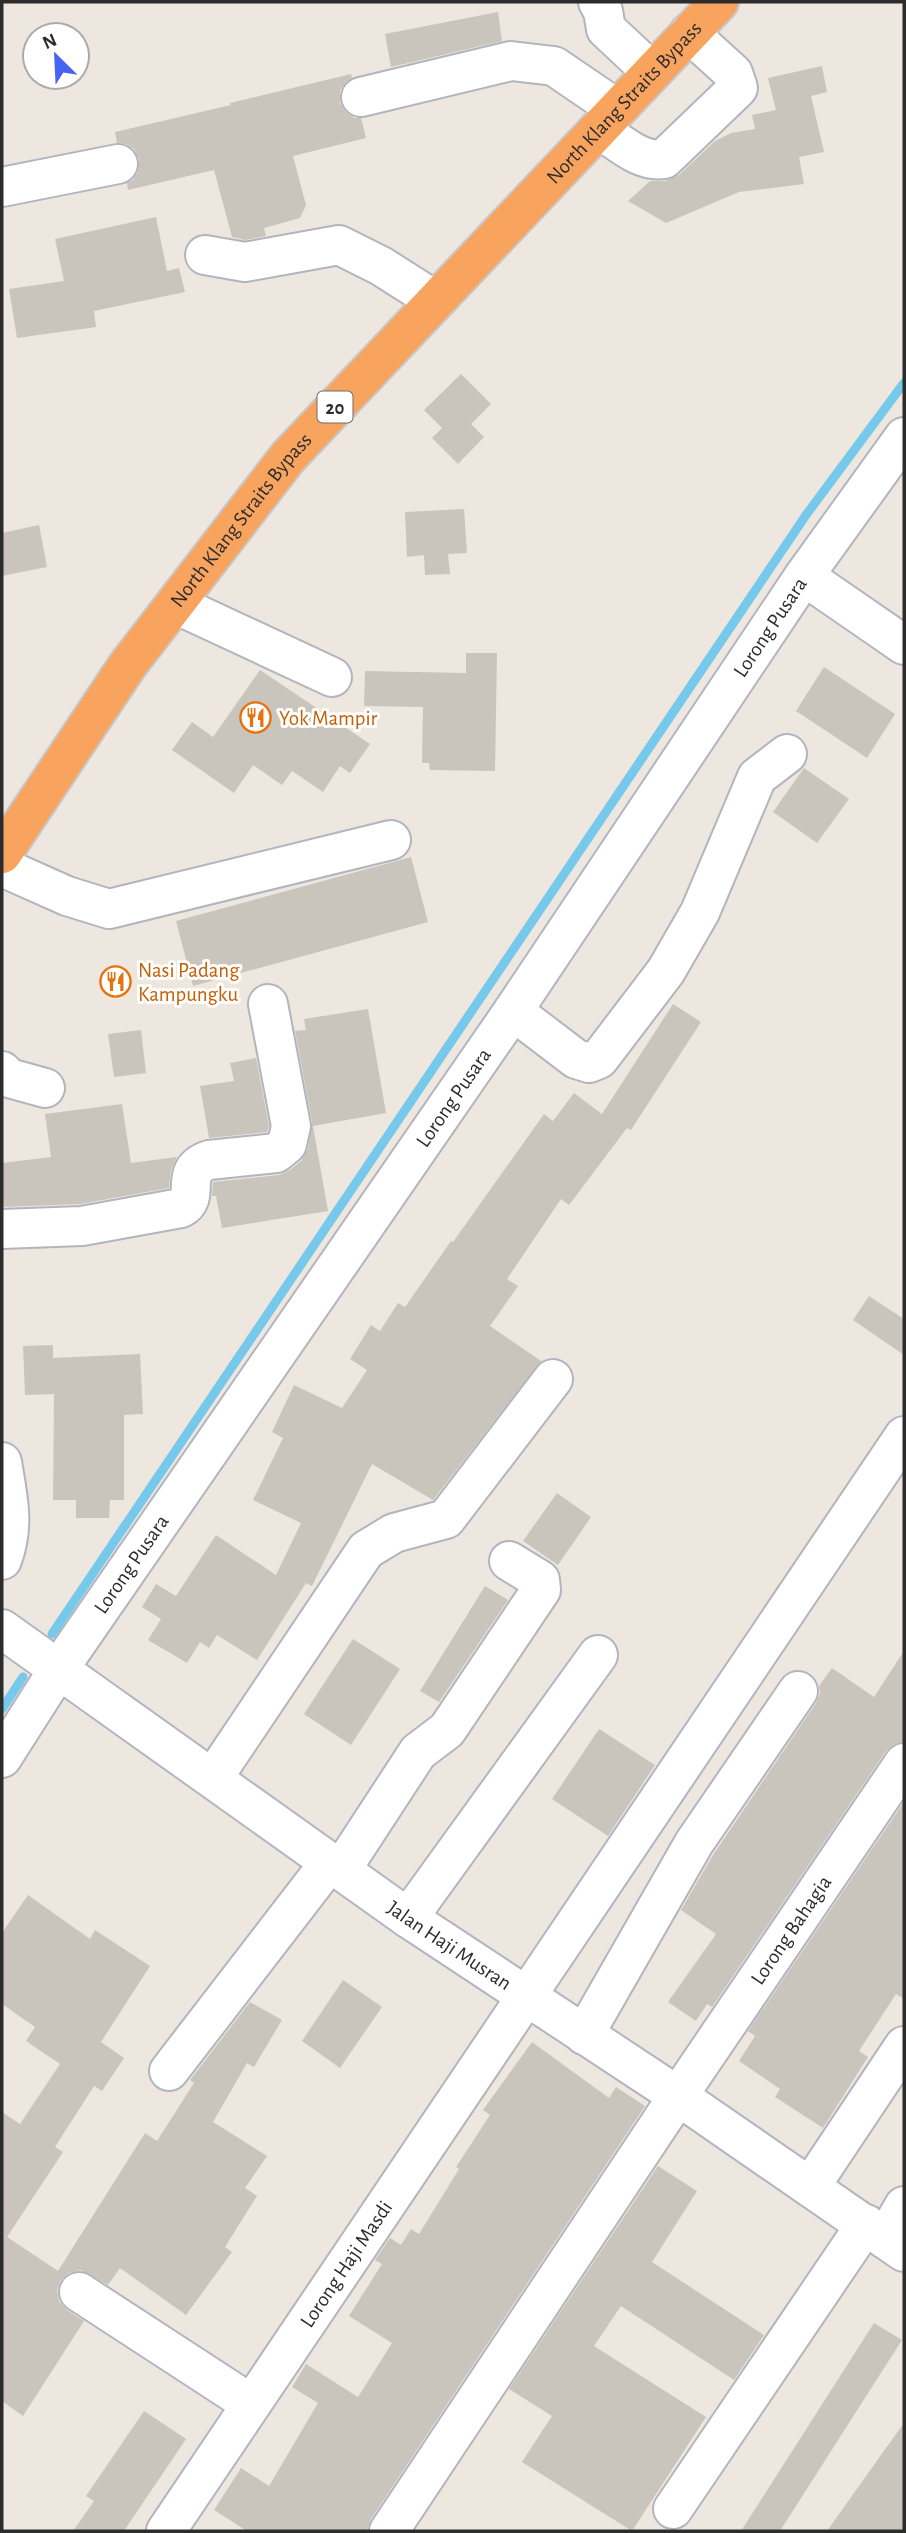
<svg xmlns="http://www.w3.org/2000/svg" width="906" height="2533" font-family="'Alegreya Sans',sans-serif">
<style>
.lines{fill:none;stroke-linecap:round;stroke-linejoin:round}
.stream{stroke:#76c9ea;stroke-width:9}
.building{fill:#c9c5bd}
.minor-casing{stroke:#b2b5bf;stroke-width:42}
.highway-casing{stroke:#c8c8c8;stroke-width:42}
.minor{stroke:#fff;stroke-width:38}
.highway{stroke:#f8a45f;stroke-width:38}
.labels{text-anchor:middle;stroke-width:6;stroke-linejoin:round;paint-order:stroke}
.shield{fill:#fff;stroke:#6b6b6b;stroke-width:2}
.shield-label{font-size:19px;font-weight:bold;fill:#2c2c2c}
.street-label{font-size:21px;fill:#2c2c2c;stroke:#fff}
.food-label{font-size:21px;fill:#c56008;stroke:#fff;text-anchor:start}
</style>
<rect width="100%" height="100%" fill="#ede7df"/>
<g class="lines">
<g class="stream">
<path d="M52,1634l754,-1119 98,-132"/>
<path d="M2,1709l21,-32"/>
</g>
</g>
<g class="building">
<path d="M498,12l4,29 -111,26 -6,-33z"/>
<path d="M822,66l5,26 -16,4 13,56 -25,5 5,27 -65,8 -73,31 -38,-22 22,-20h15l14,-6 36,-34 16,-8 24,-4 -3,-14 24,-5 -8,-32z"/>
<path d="M351,74l1,4 -6,4 -6,8v13l6,9 8,6h7l5,20 -73,18 13,49 -6,13 -36,10 2,8 -21,4 -13,-3 -18,-67 -86,20 -1,-7 6,-3 5,-8 1,-13 -5,-10 -8,-5 -9,-1 -2,-11 116,-27 -1,-2z"/>
<path d="M156,217l11,54 12,-3 6,24 -91,19 2,16 -79,11 -8,-49 55,-8 -9,-42z"/>
<path d="M461,374l30,30 -20,20 13,13 -26,27 -26,-26 10,-10 -18,-18z"/>
<path d="M464,509l3,44 -19,1 2,20 -25,1 -1,-20 -17,2 -2,-45z"/>
<path d="M39,525l8,42 -45,9v-43z"/>
<path d="M466,653h31l-2,118 -65,-1 -1,-7h-7l1,-56 -59,-1 1,-35 101,2z"/>
<path d="M824,667l71,47 -28,44 -71,-47z"/>
<path d="M260,670l110,74 -20,29 -10,-7 -17,26 -31,-21 -10,14 -29,-20 -19,28 -62,-43 20,-28 21,15z"/>
<path d="M804,768l45,31 -32,44 -44,-31z"/>
<path d="M411,857l17,65 -235,64 -17,-65z"/>
<path d="M673,1004l28,18 -70,108 -4,-2 -58,77 -8,-6 -54,80 11,7 -28,40 51,35 -108,139 -61,-36 -60,122 -6,-3 -49,77 -40,-25 -8,13 -9,-6 -13,21 -39,-23 13,-21 -19,-12 14,-23 20,12 40,-61 60,40 25,-52 -48,-23 30,-62 -11,-6 22,-47 48,23 25,-38 -17,-11 21,-34 9,6 18,-28 7,4 46,-66 2,1 91,-128 9,7 21,-28 28,21z"/>
<path d="M368,1009l18,104 -73,13 15,85 -106,17 -6,-32h-4l1,-14 66,-7 11,-5 11,-9 7,-12 4,-27 -17,-91 11,-1 -2,-11z"/>
<path d="M141,1030l5,43 -32,4 -6,-43z"/>
<path d="M256,1058l13,68 -2,6 -58,6 -9,-52 34,-5 -4,-18z"/>
<path d="M122,1104l9,59 46,-6 -6,13 -2,18 -89,16 -78,3v-44l49,-6 -6,-43z"/>
<path d="M869,1296l35,23v36l-51,-35z"/>
<path d="M53,1345v13l87,-4 3,60 -19,1v85h-14l-1,18h-33v-18h-23l1,-106 -29,1 -2,-49z"/>
<path d="M557,1493l34,24 -33,48 -35,-24z"/>
<path d="M485,1586l23,14 -69,102 -19,-11z"/>
<path d="M353,1639l47,30 -49,76 -47,-31z"/>
<path d="M904,1651v90l-10,3 -8,7 -174,256 -5,-3 -11,17 -28,-19 48,-68 -35,-24 32,-55 103,-152 4,-10 -1,-7 13,-18 42,29z"/>
<path d="M599,1729l56,36 -47,71 -56,-37z"/>
<path d="M904,1802v197l-8,-5 -37,57 9,6 -45,71 -48,-31 5,-8 -41,-28 16,-25 -7,-5z"/>
<path d="M28,1895l62,44 5,-9 55,36 -49,76 23,16 -22,33 -8,-5 -39,61 8,5 -56,85 51,34 87,-138 12,8 37,-58 -4,-3 60,-78 32,18 -28,47 -7,-4 -34,59 54,34 -22,32 12,8 -32,51 7,5 -46,63 -66,-47 -12,17 -27,-15 -12,3 -8,7 -4,10 2,11 8,9 17,11 -61,95 -21,-15v-289l18,12 40,-60 -34,-23 9,-14 -33,-23v-71z"/>
<path d="M343,1980l39,27 -42,61 -38,-27z"/>
<path d="M532,2042l77,56 7,-11 29,19 -274,413 -4,12h-120l-33,-21 27,-42 28,18 49,-83 -26,-16 14,-23 52,33 34,-54 -43,-27 33,-52 -7,-4 15,-22 11,7 10,-16 8,5 40,-65 -3,-2 34,-52 -7,-5z"/>
<path d="M658,2166l39,25 -45,71 112,73 -30,45 -113,-74 -27,40 112,71 -74,114 -110,-69 30,-46 -43,-27z"/>
<path d="M874,2323l28,17 -122,191h-39z"/>
<path d="M144,2411l42,28 -62,92h-51l21,-30 -8,-5z"/>
<path d="M904,2423v108h-77l49,-69z"/>
</g>
<g class="lines">
<defs>
<g id="minor">
<path d="M598,2l5,9 3,18 46,43"/>
<path d="M361,97l150,-36 43,5 63,43"/>
<path d="M599,129c19,12 41,34 65,30l74,-71 -5,-15 -44,-40"/>
<path d="M2,187l116,-23"/>
<path d="M205,255l40,7 94,-17 42,21 55,35"/>
<path d="M804,576l100,69"/>
<path d="M175,604l157,73"/>
<path d="M2,867l65,29 42,13 282,-69"/>
<path d="M513,1011l63,48 13,4 10,-4 67,-88 34,-59 57,-135 30,-23"/>
<path d="M2,1071l7,7 36,10"/>
<path d="M2,1229l80,-3 99,-18c21,-11 -4,-37 28,-48l67,-7 11,-9 4,-18 -23,-122"/>
<path d="M2,1462c6,37 13,63 0,98"/>
<path id="s1" d="M2,1629l406,289 270,178 226,156"/>
<path id="s2" d="M2,1758l56,-88 455,-659 291,-435 100,-139"/>
<path d="M213,1778l153,-228 28,-17 52,-14 107,-140"/>
<path d="M341,1870l77,-118 29,-22 94,-140 -1,-10 -31,-19"/>
<path d="M408,1918l190,-263"/>
<path d="M584,2035l110,-192 104,-152"/>
<path d="M169,2071l161,-209"/>
<path d="M810,2187l94,-141"/>
<path d="M885,2239l19,-33"/>
<path d="M79,2292l172,112"/>
<path d="M673,2509l193,-285"/>
<path id="s3" d="M166,2531l738,-1095"/>
<path id="s4" d="M389,2531l289,-435 226,-333"/>
</g>
<g id="highway">
<path id="s5" d="M2,854l125,-188 161,-209 431,-455"/>
</g>
</defs>
<use href="#minor" class="minor-casing"/>
<use href="#highway" class="highway-casing"/>
<use href="#minor" class="minor"/>
<use href="#highway" class="highway"/>
</g>
<defs>
<symbol id="restaurant-ring" viewBox="-11 -11 22 22"><circle r="9.5" fill="#fff" stroke="#e8710a" stroke-width="1.5"/><path d="M-5-6h1v4h1v-4h1v4h1v-4h1v5L-1.5 .5V6h-2V.5L-5-1ZM5-6V6H3V1.5H1.5Q1.5-4 5-6Z" fill="#e8710a"/></symbol>
</defs>
<g fill-rule="evenodd">
<use href="#restaurant-ring" x="238" y="700" width="35" height="35"/>
<use href="#restaurant-ring" x="98" y="964" width="35" height="35"/>
</g>
<g class="labels">
<rect class="shield" x="317.5" y="391.5" width="35" height="31" rx="5"/>
<g class="shield-label">
<text x="335" y="414">20</text>
</g>
<g class="street-label">
<text dy="7" stroke="none"><textPath href="#s5" startOffset="978">North Klang Straits Bypass</textPath></text>
<text dy="7" stroke="none"><textPath href="#s5" startOffset="411">North Klang Straits Bypass</textPath></text>
<text dy="7" stroke="none"><textPath href="#s2" startOffset="1367">Lorong Pusara</textPath></text>
<text dy="7" stroke="none"><textPath href="#s2" startOffset="800">Lorong Pusara</textPath></text>
<text dy="7" stroke="none"><textPath href="#s2" startOffset="233">Lorong Pusara</textPath></text>
<text dy="7" stroke="none"><textPath href="#s4" startOffset="723">Lorong Bahagia</textPath></text>
<text dy="7" stroke="none"><textPath href="#s1" startOffset="548">Jalan Haji Musran</textPath></text>
<text dy="7" stroke="none"><textPath href="#s3" startOffset="322">Lorong Haji Masdi</textPath></text>
</g>
<g class="food-label">
<text x="279" y="725">Yok Mampir</text>
<text x="138" y="977">Nasi Padang<tspan x="138" dy="24">Kampungku</tspan></text>
</g>
</g>
<rect width="906" height="2533" fill="none" stroke="#2c2c2c" stroke-width="7"/>
<g transform="translate(56 56) rotate(336)"><circle r="33" fill="#ffffff" stroke="#ababab" stroke-width="2"/>
<path d="M0-5L12 26L0 18L-12 26Z" fill="#4663f3"/>
<text y="-10" font-size="19" font-weight="bold" text-anchor="middle" fill="#2c2c2c">N</text>
</g>
</svg>
